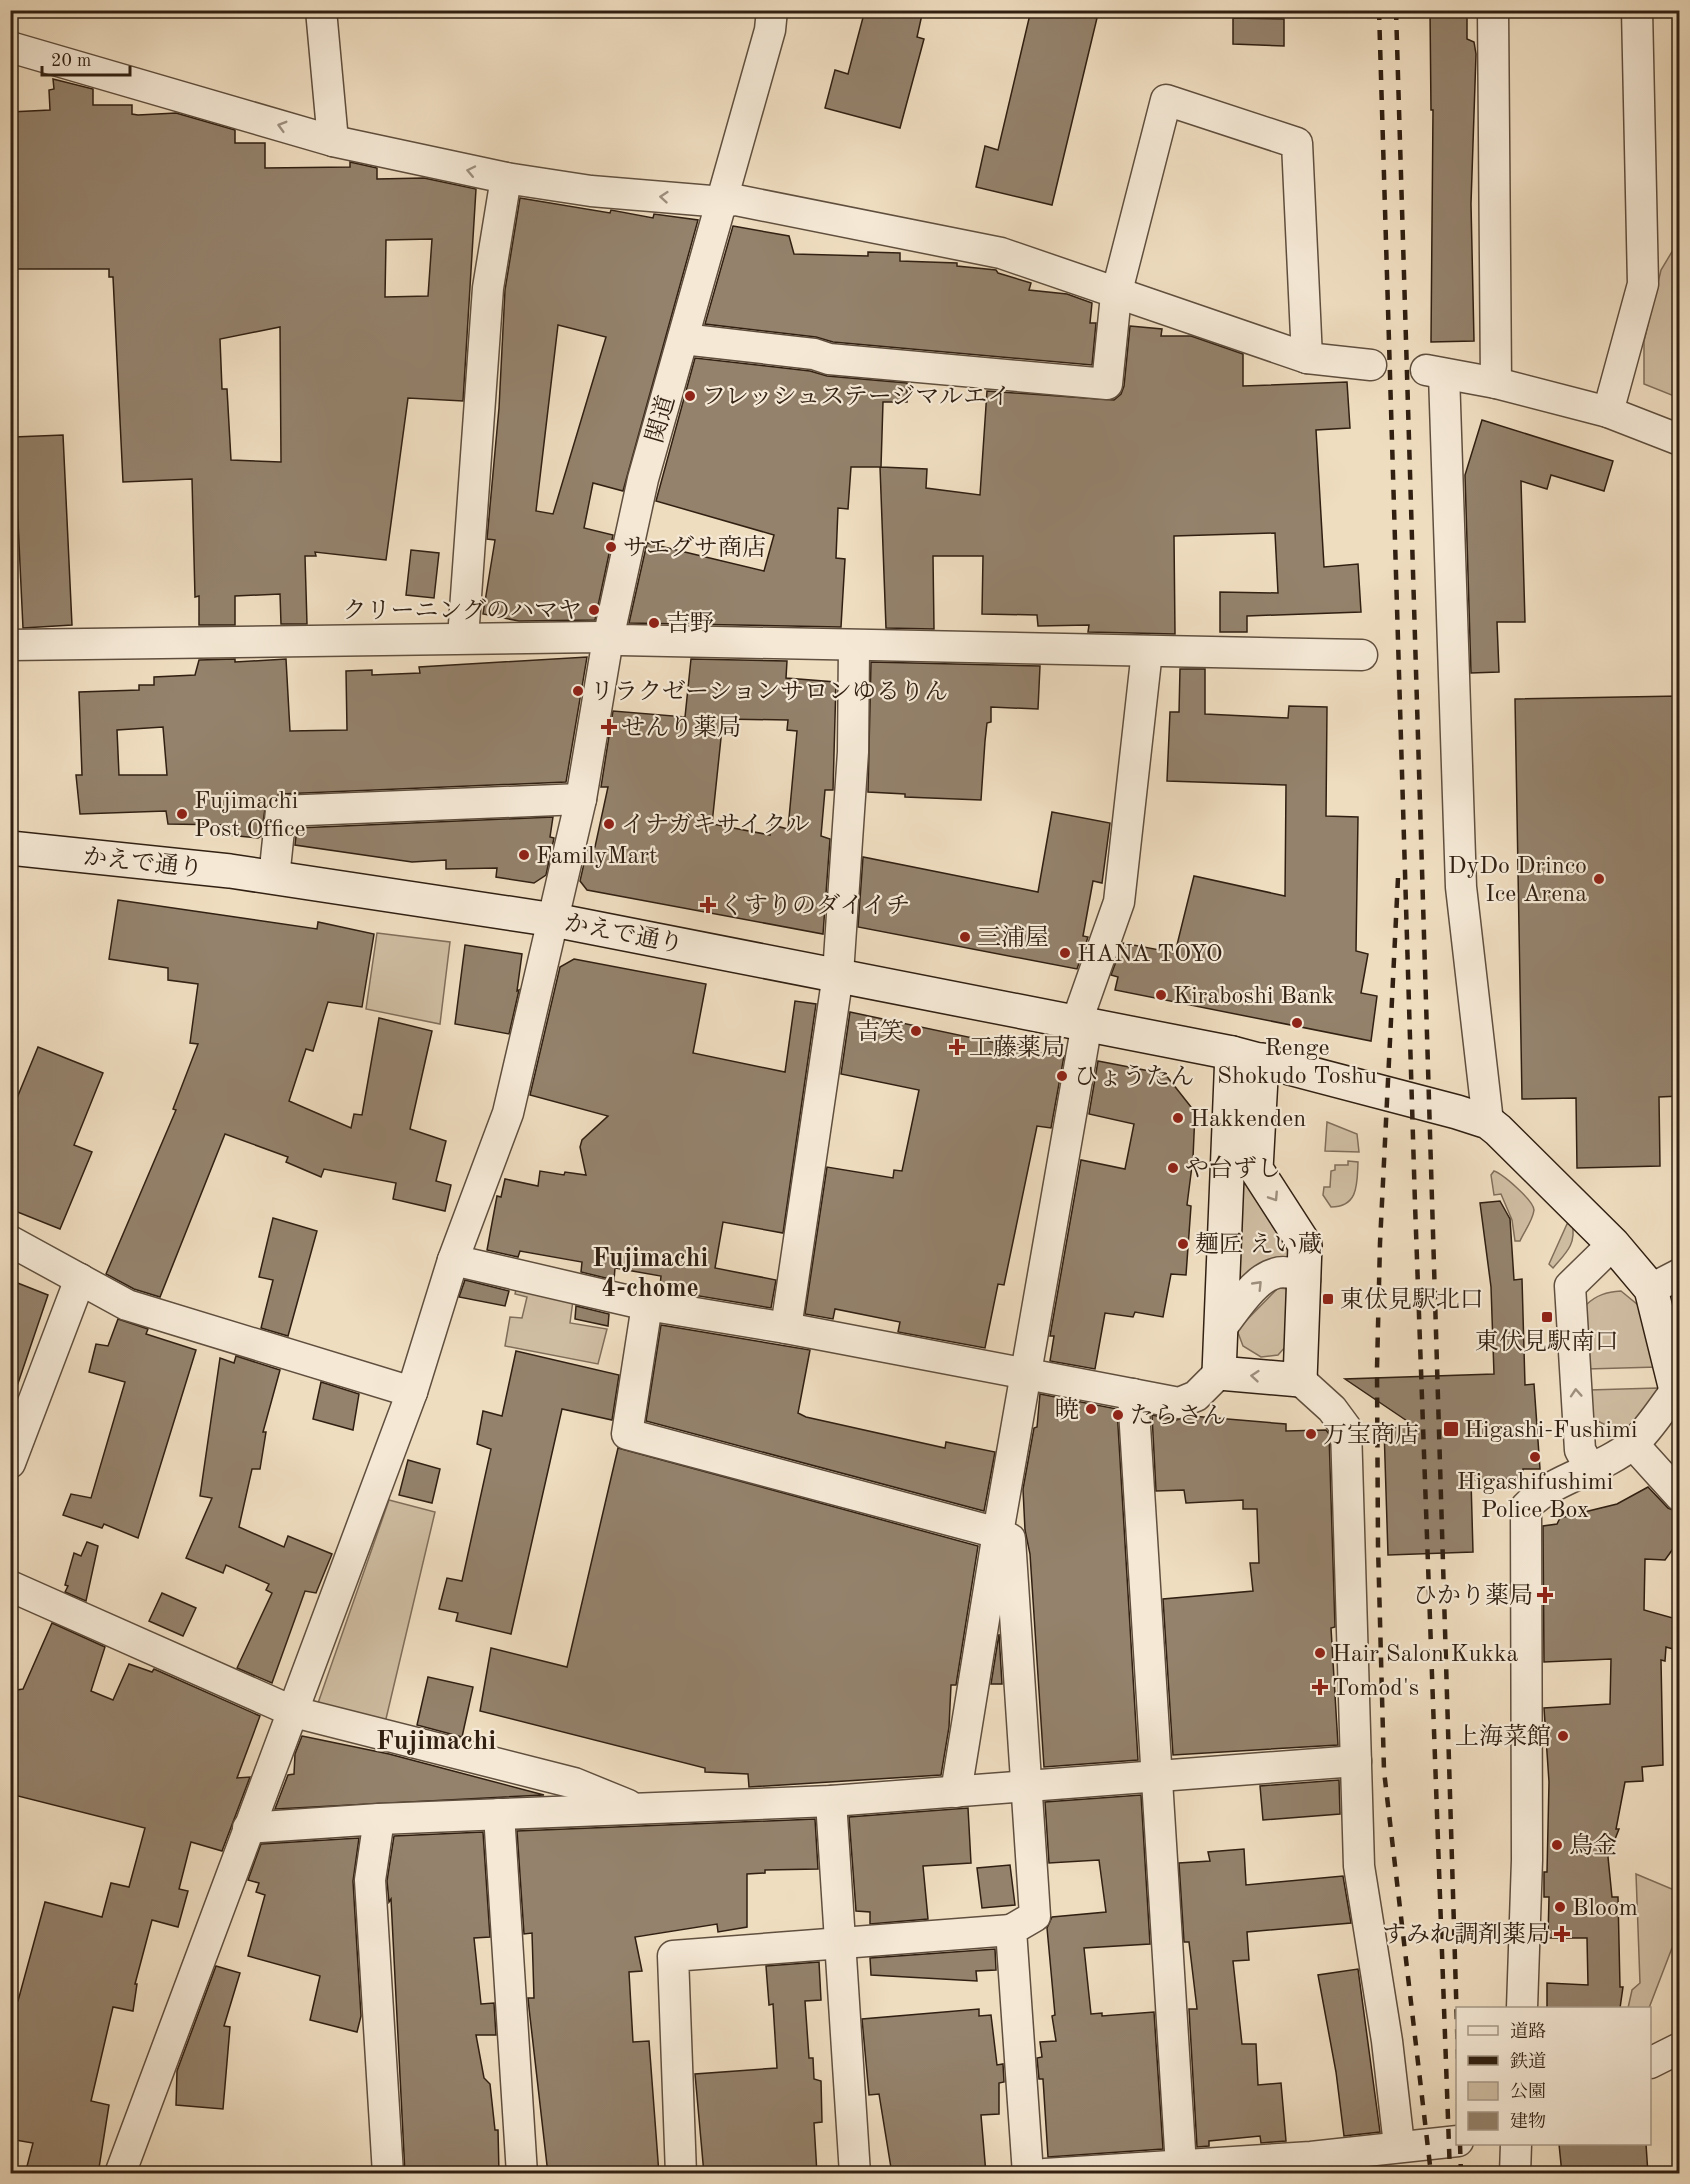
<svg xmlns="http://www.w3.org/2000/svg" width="1690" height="2184" font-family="'Old Standard TT','Noto Serif JP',serif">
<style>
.green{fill:#cfbda2;stroke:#806e5a;stroke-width:1.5}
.building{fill:#94826c;stroke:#312012;stroke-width:1.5;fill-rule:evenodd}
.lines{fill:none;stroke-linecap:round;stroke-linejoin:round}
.street-casing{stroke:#604f3e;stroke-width:33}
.secondary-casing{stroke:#312012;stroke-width:36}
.street{stroke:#f5e9d6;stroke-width:30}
.secondary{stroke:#f5e9d6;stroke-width:33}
.rail{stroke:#312012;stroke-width:4.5;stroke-dasharray:10 10;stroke-linecap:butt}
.oneway{stroke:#9d8f7e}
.poi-dot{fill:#8f2418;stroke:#f5e9d6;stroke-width:2}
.labels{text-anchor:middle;stroke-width:4.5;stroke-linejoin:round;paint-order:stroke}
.poi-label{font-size:24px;fill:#312012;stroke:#f5e9d6;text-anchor:start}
.street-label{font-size:24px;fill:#312012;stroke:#f5e9d6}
.neighbourhood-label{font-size:26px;font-weight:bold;fill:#312012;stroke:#f5e9d6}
.quarter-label{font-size:27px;font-weight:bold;fill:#312012;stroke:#f5e9d6}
</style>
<rect width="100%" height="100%" fill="#efddc0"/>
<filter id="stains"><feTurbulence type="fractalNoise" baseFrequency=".00333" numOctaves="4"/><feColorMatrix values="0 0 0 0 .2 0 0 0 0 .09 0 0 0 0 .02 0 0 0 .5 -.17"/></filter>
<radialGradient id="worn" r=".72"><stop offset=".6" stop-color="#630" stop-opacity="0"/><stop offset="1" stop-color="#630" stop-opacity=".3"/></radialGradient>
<g class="green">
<path d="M1679,240v158l-35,-14v-43l17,-71z"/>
<path d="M377,933l73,9 -10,82 -74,-15z"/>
<path d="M1327,1122l30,12 2,18 -34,-1z"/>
<path d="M1243,1126l52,133c-30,-4 -37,9 -56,28z"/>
<path d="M1348,1161l10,1c-1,21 1,45 -27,45l-8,-12 1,-8h6l1,-16 4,-1v-5h13z"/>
<path d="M1494,1171c9,3 40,30 40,39 -1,10 -10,22 -14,31h-5l-3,-21 -11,-26 -7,1 -3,-20z"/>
<path d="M1567,1224h5c5,20 -7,30 -19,44l-4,-4z"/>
<path d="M517,1285l57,8 -4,30 37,6 -9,35 -93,-18 5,-29 12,1 5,-21 -12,-3z"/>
<path d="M1278,1288l12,1 -3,56 -9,10 -17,2 -18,-11 -6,-16z"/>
<path d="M1621,1291l17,14 19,62 -70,2 -1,-64c10,-10 21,-13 35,-14z"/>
<path d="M1657,1388l1,10 -28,32 -13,1 -25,-13 -3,-28z"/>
<path d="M389,1500l46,12 -50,211 -68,-17z"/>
<path d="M1636,1874l43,18v56h-7l-23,60h-21l4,-18 8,-7z"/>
</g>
<g class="building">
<path d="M865,10h58l-6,27 7,2 -24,89 -75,-20 10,-38 13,4z"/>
<path d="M1031,10h35l31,8 -45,187 -76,-18 9,-41 13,4z"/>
<path d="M1430,10h37v29l7,3 2,12 -5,150 3,137 -43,1 2,-232h-2z"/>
<path d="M1233,18l51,1v27l-51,-2z"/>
<path d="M53,79l40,10v16h39v9l6,1 38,-2 59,17v13h30v25l85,-1v-5l27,6v11l47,-1 52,11 -13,212 -55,-3 -22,162 -71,-8 1,4h-11l2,68h-26l-1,-30 -45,2v29h-36v-29l-4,1 -3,-118 -69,3 -10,-205h-4v-8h-99v-157l40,-2 -1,-20 5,-1zM432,239l-4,57 -43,1 1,-57zM280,327l1,135 -50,-2 -4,-71h-5l-2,-50z"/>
<path d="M520,198l90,15 1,-3 42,8 1,-4 44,6 -75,271 -30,-8 -9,45 29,7 -18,85 -76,1 -36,-7 12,-74 -8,-1 12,-131 6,-118zM558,325l48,12 -53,177 -17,-3z"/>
<path d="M733,226l56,10 5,18 74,2v-4l32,1v8l57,2v3l39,4 2,3 33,10 -2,7 38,4 25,9 -2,20h6l-4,42 -259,-23 -17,-5 -111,-13z"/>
<path d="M1130,326l32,3 -1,7h30l52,18v32l104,-4 3,46 -34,2 8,137 34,-3 3,48 -114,4v16h-27v-40l58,1 -3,-60 -101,3 1,98 -87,-2 1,-7 -51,1 -1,-11 -55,-1 1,-58h-50l1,73 -48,-1 -6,-161h-29l-3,42 -10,-1 -2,50 9,1 -4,68 -212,-4 18,-80 117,28 10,-36 -118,-34 39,-143 115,13 17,5 80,7v19h-24l-2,65 46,2 -1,19 54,7 7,-104 127,9 7,-6 3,-8z"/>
<path d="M1482,420l131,41 -9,30 -53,-16 -4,14 -26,-8 4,141h-28l2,50 -28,1 -6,-198z"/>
<path d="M63,435l9,190 -49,3 -9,-191z"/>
<path d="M411,550l28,3 -5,45 -28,-3z"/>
<path d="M587,657l-21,125 -286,12 -14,8 -5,34 -3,2 -30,-3v-10l-60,-1 -2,-13 -86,3 -4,-39h6l-3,-83 60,-2v-5h15v-8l41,-2 4,-15 36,-1v3l51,-3 4,72 57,-1 -1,-59 26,-1v5l48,-2 -1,-6zM163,727l4,48h-48l-2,-45z"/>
<path d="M691,659l96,2 -1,17 50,4 -3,108h-8l-4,46 9,3 -7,95 -236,-44 -7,-9 8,-35 7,1 13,-60h-7l12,-76 72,6zM723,719l65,1 -1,10 10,1 -9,98 -16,-4 -2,10 -58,-11z"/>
<path d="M871,662l169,4 -2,43 -47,-2v15l-4,1 -2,18 -4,59 -76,-3v-3l-37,-2z"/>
<path d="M1180,669h25v45l83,4 1,-12 38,1 -1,109 32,1 -2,134 12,3 -7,39 16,3 -6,45 -256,-51 3,-13 -7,-2 12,-32 52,10 19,-77 91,20 1,-111 -119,-4 3,-69h9z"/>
<path d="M1680,696v400l-21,1 1,69 -83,2 -1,-70 -54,1 -7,-400z"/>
<path d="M1052,812l58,11 -8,60 -9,-2 -10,55 5,1 -11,32 -219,-42 5,-70 175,35z"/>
<path d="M553,817l-3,20 4,1 -8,37 -12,8 -38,-6 1,-9 -51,1v-9l-34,2 -117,-17 2,-17z"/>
<path d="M118,900l199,29 1,-7 56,12 -12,73 -34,-5 -15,49 -7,-2 -17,52 62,27 3,-14 8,1 17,-97 53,13 -22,98 36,12 -10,40 15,4 -6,26 -52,-12 3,-16 -72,-14 -3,8 -35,-15 2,-5 -63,-23 -65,163 -26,-8 -28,-15 70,-164 -3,-1 25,-65 -8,-1 8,-59 -30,-4v-12l-59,-9z"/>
<path d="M465,945l57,9 -5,37 2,-1 -10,44 -54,-10z"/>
<path d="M574,959l132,25 -13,69 92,19 10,-71 21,3 -33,229 -60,-11 -8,46 61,12 -5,28 -102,-17 1,-3 -10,-2 1,-10 -46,-8 -1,12 -33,-8 1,-10 -62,-11 -2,6 -31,-7 10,-54 4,1 4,-18 33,7 2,-15 24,4 1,-3 21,3 -6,-28 2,-7 26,-24 -78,-21 30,-128z"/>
<path d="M850,1012l146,31 1,-2 35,6 -1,5 33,4 -13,72 -14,-2 -33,159 -6,-1 -13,64 -87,-16 2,-10 -65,-13 -2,10 -28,-5 22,-147 66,11 1,-8 8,1 17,-81 -78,-16z"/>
<path d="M38,1047l65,26 -29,72 18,7 -32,77 -50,-20v-94z"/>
<path d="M1098,1061l67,13 30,38 -2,46 -6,47 4,1 -5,69 -15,-1 -8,43 -28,-5 -2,5 -28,-4 -10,56 -45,-8 4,-25h-4l31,-176 44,9 9,-45 -45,-10z"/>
<path d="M1500,1201l10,18 4,61 8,-1 3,106 9,-1 6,85h-17v9l-52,2 2,72 -85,3 -4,-127 32,-1 -71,-48 149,-5 -3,-87 -11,-84z"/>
<path d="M273,1218l44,13 -29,105 -27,-8 12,-48 -14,-3z"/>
<path d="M10,1280l38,15 -34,100 -4,-1z"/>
<path d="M465,1280l44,11 -4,15 -46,-9z"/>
<path d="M576,1306l33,8 -1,12 -33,-7z"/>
<path d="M118,1319l30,10 -2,5 50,16 -58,188 -34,-14 -2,4 -39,-13 8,-21 20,4 34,-116 -36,-10 7,-28 12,2z"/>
<path d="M661,1325l149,25 -12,63 8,4 139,31 1,-6 49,10 -11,59 -338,-90z"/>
<path d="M516,1351l103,24 -7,45 -50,-11 -51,225 -55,-13 2,-8 -19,-4 8,-31 15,3 29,-132 -14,-5 6,-33 19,5z"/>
<path d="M236,1356l44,14 -17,62h3l-6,37h-8l-13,58 45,20 4,-11 44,18 -16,39 -11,-2 -33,92 -35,-15 35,-75 -6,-3 3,-6 -43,-19 -3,8 -37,-15 26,-60 -12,-2 20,-138 14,5z"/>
<path d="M321,1382l38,12 -6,36 -40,-11z"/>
<path d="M1040,1394l77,15 21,351 -94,7 -14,-213 -5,-24 -2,-41 11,-61 3,-1z"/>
<path d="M1152,1415l24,5 16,-4 94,8v7l40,-1 3,4 6,193 -4,1 7,117 -165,10 -10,-156 90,-8 -3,-28h9l-2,-54h-14v-9l-57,3 -2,-13 -28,1z"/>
<path d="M618,1448l360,98 -22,139h-5l-2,42 -8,48 -192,12 -1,-13 -43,-2v-4l-225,-57 11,-63 76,19z"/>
<path d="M408,1460l32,9 -8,34 -33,-8z"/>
<path d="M1648,1487l20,21 12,5v26l-15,21 -20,-1 -1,51 36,10v31l-14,-4 -1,14 -4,-1 2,105 -21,2 1,14 -18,1 -9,47h3l-11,28 4,40h6l2,90h3l-3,21h-73v-25l41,2 -1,-47h-39l1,-41h-5v-25h3l2,-90 -5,-74 66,-4 1,-45 -67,3 -1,-136 14,-2 3,-6 57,-14z"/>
<path d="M87,1542l11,4 -12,55 -21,-9 3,-6 -3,-1 9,-32 7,3z"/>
<path d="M162,1593l34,15 -13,28 -34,-15z"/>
<path d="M52,1623l53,24 -14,44 22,9 16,-36 23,8 2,-3 106,47 -23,62 13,-1 -28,74 -31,-9 -12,47 9,2 -10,36 -26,-7 -17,64h2l-4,27 -20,-4 -22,94 18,4 -11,69h-73l8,-31 -23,-4v-139l8,1 27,-99 57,15 9,-34 18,4 16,-59 -135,-34v-103l13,-2z"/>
<path d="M999,1634l3,50h-11z"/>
<path d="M428,1677l45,10 -11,50 -45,-12z"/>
<path d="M302,1736l87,18 155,41 -269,14 13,-34 6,-1 1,-20z"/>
<path d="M1339,1780l1,34 -77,6 -3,-34z"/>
<path d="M1141,1795l9,149 -66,4 7,66 11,-1v3l52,-4 9,137 -115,8 -5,-78h-4l-2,-21 5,-1 -2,-15 16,-1 -4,-25 3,-1 -8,-87 5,-11 54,-5 -7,-52 -50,3 -4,-61z"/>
<path d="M968,1808l3,55 -48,3 5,53 -58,5v-12l-14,-1 -7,-94z"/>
<path d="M815,1819l3,50 -53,1v3l-18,1v53l-29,5 -1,-8 -82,13 7,34 -13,1 4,70 16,-1 10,133h-111l-19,-166 -1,-10h6l-2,-65 -8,1 -7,-103z"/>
<path d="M483,1832l7,105 -16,1 7,66 13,-1 2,32h-20l8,43 6,6 5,46h3l1,44h-94l-14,-275 -2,3 -2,-21 7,-45z"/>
<path d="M359,1838l-6,43 8,135 -4,16 -47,-12 10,-44 -72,-20 17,-61 -9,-3 3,-9 -11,-3 13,-36z"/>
<path d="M1244,1849l2,36 97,-9 8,47 -104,9 2,28 -16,1 9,83h14l2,41 23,-2 5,58 -25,2 -1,-7 -51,5v5l-12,1 -8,-138h8l-8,-67h-5l-5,-79 31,-2 -2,-9z"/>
<path d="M1010,1865l5,40 -33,3 -5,-40z"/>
<path d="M995,1949l1,21 -20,1 1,10 -106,-6 -1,-17z"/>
<path d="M819,1962l2,38 -16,1 4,57h4l1,21 7,2 1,41 -8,1 3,51h-113l-9,-100 82,-6 -4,-64 -4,1 -3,-39z"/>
<path d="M216,1966l24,7 -16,53 6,1 -7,82 -47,-4 1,-34z"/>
<path d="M1358,1969l22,163 -36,4 -8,-64 -18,-97z"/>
<path d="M979,2009v7l12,-1 6,50 6,-1 1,18 -5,1v31l-18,1 5,59h-94l-13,-80 -10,1 -7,-76z"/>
<path d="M1559,2144h87l2,30h-86z"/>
</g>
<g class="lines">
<defs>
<g id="street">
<path d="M321,10l12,131"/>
<path d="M1493,10l3,373"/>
<path d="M10,47l323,94 173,37 85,13 132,11 13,-2 265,53 306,105 64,7"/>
<path d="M683,339l131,15 15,5 278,25 9,-89 50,-195 131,43 10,215"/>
<path d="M1426,370l70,13 112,29 72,28"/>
<path d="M1444,374l17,513 27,235"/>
<path d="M1608,412l35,-128 -6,-274"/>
<path d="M463,638l25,-350 18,-110"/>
<path d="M10,645l590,-8 20,3 742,15"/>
<path d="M274,878l7,-67 300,-12"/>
<path d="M1077,1021l42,-119 28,-251"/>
<path d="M10,1241l117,64 285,87"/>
<path d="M453,1260l194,45 139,23 393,75 17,-7 23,-23"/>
<path d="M1651,1289l29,-15"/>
<path d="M647,1305l-20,129 371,99 12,6 25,377 -24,14 17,244"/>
<path d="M1222,1327c21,-27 46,-73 83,-47"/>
<path d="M786,1328l52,-354 15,-222 1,-106"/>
<path d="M1300,1380l32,29 14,19 13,438 28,175 12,104"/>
<path d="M1133,1394l48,772"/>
<path d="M1633,1444l47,52"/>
<path d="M10,1463l70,-184"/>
<path d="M1591,1470l-11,-20 -10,-164 43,-42"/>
<path d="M10,1586l284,126 280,71 54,22"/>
<path d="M956,1792l42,-259 89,-510"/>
<path d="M831,1801l24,373"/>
<path d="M499,1814l23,360"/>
<path d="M379,1819l-9,61 18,294"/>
<path d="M248,1828l131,-9 452,-18 525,-40"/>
<path d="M1522,2008l5,-148 -1,-353c28,-30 74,-36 107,-63 16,-14 30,-37 43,-54"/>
<path d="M1650,2063l30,-15"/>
<path d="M120,2174l292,-782 41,-132 55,-147 73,-314 27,-160 35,-160 127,-449 2,-20"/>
<path d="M681,2174l-8,-218 338,-26"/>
<path d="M1045,2174l266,-17 147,-16"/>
<path d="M1515,2174l1,-30"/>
</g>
<g id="secondary">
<path d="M10,848l220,23 324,49 678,133 225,59 31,10 10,8 115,114 38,45 25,101 4,1"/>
<path d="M1232,1053l-13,320 81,7 5,-135 -49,-76 6,-109"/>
</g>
</defs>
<use href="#street" class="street-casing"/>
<use href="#secondary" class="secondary-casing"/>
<use href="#street" class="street"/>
<use href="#secondary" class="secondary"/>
<g class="rail">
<path d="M1379,10l36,1194 35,970"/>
<path d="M1396,10l62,2049"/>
<path d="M1398,878l-18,365 -3,126 1,177 6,225 47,403"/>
<path d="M1460,2144l1,30"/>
</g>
</g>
<defs><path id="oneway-chevron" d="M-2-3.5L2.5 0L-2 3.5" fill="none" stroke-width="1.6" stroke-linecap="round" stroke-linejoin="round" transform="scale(1.5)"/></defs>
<g class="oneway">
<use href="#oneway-chevron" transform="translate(282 126) rotate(-164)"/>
<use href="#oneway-chevron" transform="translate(471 171) rotate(-168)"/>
<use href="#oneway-chevron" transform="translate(664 197) rotate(-175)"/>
<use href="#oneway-chevron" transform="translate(1274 1197) rotate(57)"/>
<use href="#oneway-chevron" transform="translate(1258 1285) rotate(-46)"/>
<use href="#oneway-chevron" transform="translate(1255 1376) rotate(-175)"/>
<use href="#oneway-chevron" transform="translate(1576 1393) rotate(-94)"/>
</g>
<g class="poi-dot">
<circle cx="690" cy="396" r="6"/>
<circle cx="611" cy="547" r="6"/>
<circle cx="594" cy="610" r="6"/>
<circle cx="654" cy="623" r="6"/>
<circle cx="578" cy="691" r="6"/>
<path d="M606 718h6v6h6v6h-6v6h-6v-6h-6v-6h6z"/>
<circle cx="182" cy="814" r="6"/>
<circle cx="609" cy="824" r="6"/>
<circle cx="524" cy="855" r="6"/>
<circle cx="1599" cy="879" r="6"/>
<path d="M705 896h6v6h6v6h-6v6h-6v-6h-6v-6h6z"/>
<circle cx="965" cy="937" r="6"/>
<circle cx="1065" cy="953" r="6"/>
<circle cx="1161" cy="995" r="6"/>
<circle cx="1297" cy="1023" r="6"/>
<circle cx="916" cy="1031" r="6"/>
<path d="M954 1038h6v6h6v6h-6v6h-6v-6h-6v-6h6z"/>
<circle cx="1062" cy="1076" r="6"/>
<circle cx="1178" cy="1118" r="6"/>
<circle cx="1173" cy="1168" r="6"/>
<circle cx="1183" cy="1244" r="6"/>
<rect x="1322" y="1293" width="12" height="12" rx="3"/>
<rect x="1541" y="1311" width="12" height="12" rx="3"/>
<circle cx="1091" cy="1409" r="6"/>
<circle cx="1118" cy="1415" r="6"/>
<rect x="1443" y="1421" width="16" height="16" rx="3"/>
<circle cx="1311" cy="1434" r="6"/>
<circle cx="1535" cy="1457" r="6"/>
<path d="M1542 1586h6v6h6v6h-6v6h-6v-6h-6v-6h6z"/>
<circle cx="1320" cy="1653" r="6"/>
<path d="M1317 1678h6v6h6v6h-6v6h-6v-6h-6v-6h6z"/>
<circle cx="1563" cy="1736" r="6"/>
<circle cx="1557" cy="1845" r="6"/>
<circle cx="1560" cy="1907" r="6"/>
<path d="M1559 1925h6v6h6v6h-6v6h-6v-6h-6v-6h6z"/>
</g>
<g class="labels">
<g class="poi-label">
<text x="702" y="404">フレッシュステージマルエイ</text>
<text x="623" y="555">サエグサ商店</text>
<text x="582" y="618" text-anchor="end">クリーニングのハマヤ</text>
<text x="666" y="631">吉野</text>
<text x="590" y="699">リラクゼーションサロンゆるりん</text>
<text x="621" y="735">せんり薬局</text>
<text x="194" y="808">Fujimachi<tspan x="194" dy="28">Post Office</tspan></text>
<text x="621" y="832">イナガキサイクル</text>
<text x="536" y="863">FamilyMart</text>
<text x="1587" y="873" text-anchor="end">DyDo Drinco<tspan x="1587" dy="28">Ice Arena</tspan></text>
<text x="720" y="913">くすりのダイイチ</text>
<text x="977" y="945">三浦屋</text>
<text x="1077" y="961">HANA TOYO</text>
<text x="1173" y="1003">Kiraboshi Bank</text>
<text x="904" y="1039" text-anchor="end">吉笑</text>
<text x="969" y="1055">工藤薬局</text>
<text x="1297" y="1055" text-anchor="middle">Renge<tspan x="1297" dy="28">Shokudo Toshu</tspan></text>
<text x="1074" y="1084">ひょうたん</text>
<text x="1190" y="1126">Hakkenden</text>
<text x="1185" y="1176">や台ずし</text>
<text x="1195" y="1252">麺匠 えい蔵</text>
<text x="1340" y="1307">東伏見駅北口</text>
<text x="1547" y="1349" text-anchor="middle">東伏見駅南口</text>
<text x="1079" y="1417" text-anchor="end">暁</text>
<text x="1130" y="1423">たらさん</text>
<text x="1464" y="1437">Higashi-Fushimi</text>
<text x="1323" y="1442">万宝商店</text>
<text x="1535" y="1489" text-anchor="middle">Higashifushimi<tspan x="1535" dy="28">Police Box</tspan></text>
<text x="1533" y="1603" text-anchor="end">ひかり薬局</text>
<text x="1332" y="1661">Hair Salon Kukka</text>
<text x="1332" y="1695">Tomod's</text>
<text x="1551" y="1744" text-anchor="end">上海菜館</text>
<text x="1569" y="1853">鳥金</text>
<text x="1572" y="1915">Bloom</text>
<text x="1550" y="1942" text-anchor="end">すみれ調剤薬局</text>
</g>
<g class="street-label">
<text transform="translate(660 419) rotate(-74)" y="8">関道</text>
<text transform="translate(143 862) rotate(6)" y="8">かえで通り</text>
<text transform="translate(624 933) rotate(11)" y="8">かえで通り</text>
</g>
<g class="neighbourhood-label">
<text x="650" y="1266">Fujimachi<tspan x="650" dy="30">4-chome</tspan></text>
</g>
<g class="quarter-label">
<text x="436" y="1749">Fujimachi</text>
</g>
</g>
<rect width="1690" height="2184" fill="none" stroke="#efddc0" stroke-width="36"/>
<rect x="12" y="12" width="1666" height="2160" fill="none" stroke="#312012" stroke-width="3"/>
<rect x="18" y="18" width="1654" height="2148" fill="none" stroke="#312012" stroke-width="1.5"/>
<rect x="1456" y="2007" width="195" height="138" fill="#f5e9d6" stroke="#a79988" stroke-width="1.5"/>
<rect x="1468" y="2026" width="30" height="9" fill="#f5e9d6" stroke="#a79988" stroke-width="1.5"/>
<text x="1510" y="2037" font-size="18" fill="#312012">道路</text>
<rect x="1468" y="2056" width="30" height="9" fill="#312012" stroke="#a79988" stroke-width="1.5"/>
<text x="1510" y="2067" font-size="18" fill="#312012">鉄道</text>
<rect x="1468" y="2082" width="30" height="18" fill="#cfbda2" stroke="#a79988" stroke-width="1.5"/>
<text x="1510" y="2097" font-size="18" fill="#312012">公園</text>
<rect x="1468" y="2112" width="30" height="18" fill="#94826c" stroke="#a79988" stroke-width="1.5"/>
<text x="1510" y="2127" font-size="18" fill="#312012">建物</text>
<path d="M42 66v9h88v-9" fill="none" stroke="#312012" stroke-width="3"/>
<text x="51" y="66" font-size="18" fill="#312012" stroke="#f5e9d6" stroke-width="4.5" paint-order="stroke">20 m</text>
<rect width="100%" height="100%" filter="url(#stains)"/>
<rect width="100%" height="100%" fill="url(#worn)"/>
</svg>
